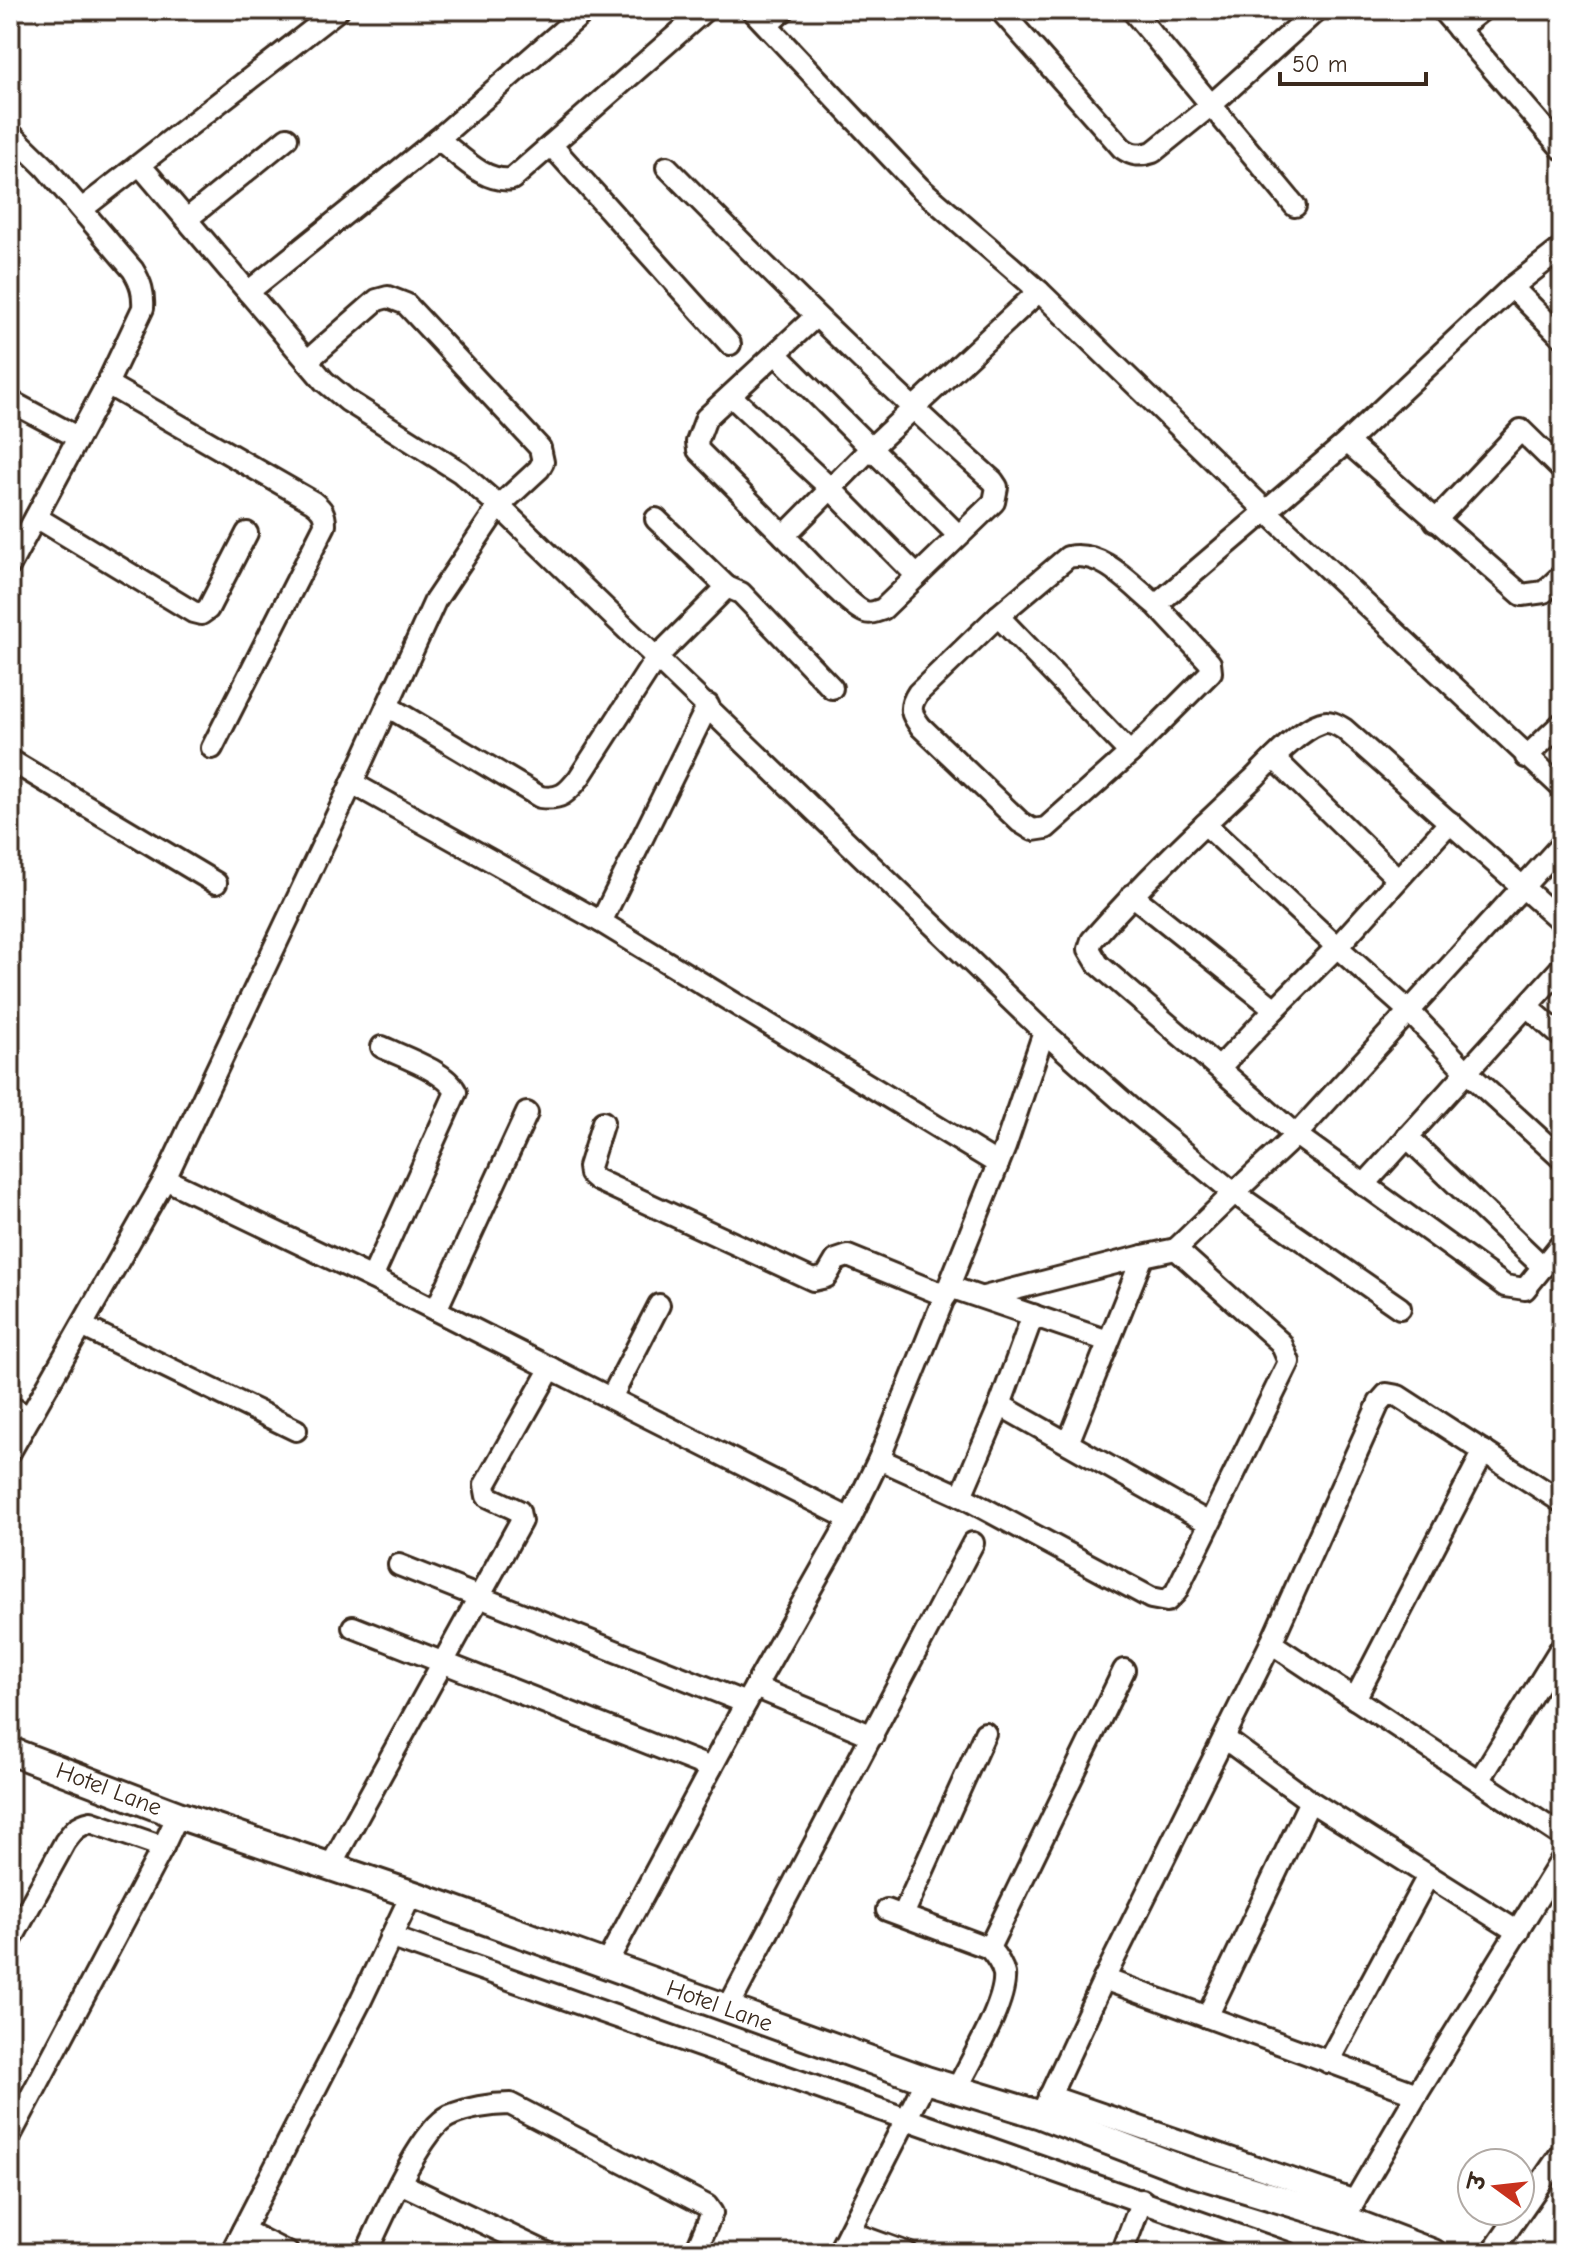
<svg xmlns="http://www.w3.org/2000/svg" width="1572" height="2263" font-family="'Comic Neue','Playpen Sans Deva',sans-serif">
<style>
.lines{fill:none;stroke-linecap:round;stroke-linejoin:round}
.minor-casing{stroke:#3b2a1e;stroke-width:26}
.tertiary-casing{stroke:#3b2a1e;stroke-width:32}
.minor{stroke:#fff;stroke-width:20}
.tertiary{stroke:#fff;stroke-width:26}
.labels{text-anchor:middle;stroke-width:6;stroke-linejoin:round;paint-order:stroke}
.street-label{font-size:24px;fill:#3b2a1e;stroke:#fff}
</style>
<rect width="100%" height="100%" fill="#fff"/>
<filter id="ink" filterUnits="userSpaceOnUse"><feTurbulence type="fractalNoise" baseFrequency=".0125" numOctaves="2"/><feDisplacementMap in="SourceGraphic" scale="16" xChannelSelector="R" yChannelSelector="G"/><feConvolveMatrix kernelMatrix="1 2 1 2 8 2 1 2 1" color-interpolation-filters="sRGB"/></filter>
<g filter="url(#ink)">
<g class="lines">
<defs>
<g id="minor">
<path d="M752,10l167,177 120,104 226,219 297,278"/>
<path d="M1000,10l122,138c11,8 18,8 31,4l57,-46 107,-96"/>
<path d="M1132,10l163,196"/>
<path d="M1442,10l120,139"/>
<path d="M767,25l17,-15"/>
<path d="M1458,29l24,-19"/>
<path d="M10,133l35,34 88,103c8,13 11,23 10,38l-36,76 -97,181"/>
<path d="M438,139c22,16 45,44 74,40l193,-169"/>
<path d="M551,145l179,199"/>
<path d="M140,165l184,216 24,20 112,71 39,34 545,526 86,76 104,85 62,-58 266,-291"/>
<path d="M667,167c106,108 213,213 326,314l4,6 -3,15 -111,107c-6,2 -12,5 -18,3 -17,-6 -65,-61 -81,-76l88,-89 167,-156"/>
<path d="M82,209l256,-199"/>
<path d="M187,219l100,-81"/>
<path d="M1512,287l50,50"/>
<path d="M248,292l190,-153 148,-129"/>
<path d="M776,354l182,181"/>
<path d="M107,384l206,118c9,7 12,11 12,23l-113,223"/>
<path d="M731,396l101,94 85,86"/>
<path d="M10,401l67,36"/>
<path d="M1347,442l175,153 22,-3 18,-17"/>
<path d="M36,517l157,95 8,2 7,-5 39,-76"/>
<path d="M656,519l71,68"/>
<path d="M1435,521l86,-91 41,40"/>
<path d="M784,536l-86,-86 -1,-8 9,-24 109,-101"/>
<path d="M1156,605l54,58 1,9 -81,81 -84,75 -13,2 -13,-8 -99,-95c-10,-13 -13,-19 -3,-34l80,-77 70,-59c35,-7 62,27 88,48l191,-163 165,-155 50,-39"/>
<path d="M998,616l132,137"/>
<path d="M387,706l153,91c21,3 27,-4 39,-19l78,-121 70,-70 14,6 91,95"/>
<path d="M1526,757l36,-34"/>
<path d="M1274,758l124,121"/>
<path d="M10,760l206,123"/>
<path d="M352,783l249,139 397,242"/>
<path d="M1205,824l132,123 72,64 58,61 95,87"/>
<path d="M1132,895l143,114 -55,58"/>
<path d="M601,922l107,-217"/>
<path d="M1562,922l-218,-193c-8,-5 -15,-9 -23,-6 -22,7 -51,39 -67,55 -56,52 -111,104 -162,162l-3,9 9,15 198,171 209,151 20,3 37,-46"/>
<path d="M1527,1006l35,31"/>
<path d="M1275,1009l62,-62 113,-125"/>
<path d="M603,1122l-14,45 1,7 7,6 216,100 13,-3 10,-17 12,-4 98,40"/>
<path d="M1407,1137l136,130"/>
<path d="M165,1179l207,99 478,241"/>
<path d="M1364,1185l198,-218"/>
<path d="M372,1278l84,-186c-10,-21 -53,-35 -74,-45"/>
<path d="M950,1287l158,54"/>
<path d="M984,1297l159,-41 33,-7"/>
<path d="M436,1310l91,-197"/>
<path d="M82,1326l214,104"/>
<path d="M611,1398l48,-93"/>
<path d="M1000,1405l209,118"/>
<path d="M10,1407l20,10"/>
<path d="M1068,1443l75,-187"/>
<path d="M10,1452l155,-273 187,-396 83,-182 64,-95 40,-37 4,-7 -3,-14 -134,-144 -18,-7 -11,3 -70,61"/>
<path d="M879,1459l82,37 190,102 16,3 9,-9 113,-230 -8,-19 -105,-94 58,-56 166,115"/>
<path d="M961,1496l39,-91 33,-90"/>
<path d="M399,1565l347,138"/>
<path d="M353,1627l358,141"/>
<path d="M1271,1643l291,193"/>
<path d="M755,1687l118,49"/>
<path d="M1355,1699l129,-248"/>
<path d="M1479,1781l83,-135"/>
<path d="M1310,1801l208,131"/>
<path d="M330,1867l191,-346 -2,-10 -32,-15 -2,-11 66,-117"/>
<path d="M887,1910l102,38c7,8 13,16 15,26 3,28 -34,88 -47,115"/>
<path d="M903,1915l82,-182"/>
<path d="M390,1937l897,316"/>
<path d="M10,1942l55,-100c8,-11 12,-17 26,-20l72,25"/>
<path d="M989,1948l135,-278"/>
<path d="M605,1966l141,-263 104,-184 29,-60 126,-312 39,-115"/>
<path d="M1104,1979l313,115"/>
<path d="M728,2008l245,-465"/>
<path d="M1207,2017l103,-216 -86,-63"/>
<path d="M1328,2062l100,-186"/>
<path d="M1049,2096l306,105"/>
<path d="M1041,2115l63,-136 167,-336 108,-240 8,-9 11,2 164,106"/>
<path d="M10,2136l153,-289 15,-32"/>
<path d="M400,2183l147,70"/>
<path d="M1344,2219l73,-125 145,-235"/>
<path d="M243,2230l45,23"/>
<path d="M849,2232l58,21"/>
<path d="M231,2253l130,-253 50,-105"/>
<path d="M366,2253c15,-31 54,-123 83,-137 18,-8 42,-12 61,-12l197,102 5,7 -17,40"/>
<path d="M838,2253l88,-173"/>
<path d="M1122,2253l20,-53"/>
<path d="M1492,2253l70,-101"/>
</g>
<g id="tertiary">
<path id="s1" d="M10,1751l168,64 239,81 509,184 115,35 146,56 157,48 89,34"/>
</g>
</defs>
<use href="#minor" class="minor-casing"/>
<use href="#tertiary" class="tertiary-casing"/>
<use href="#minor" class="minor"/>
<use href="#tertiary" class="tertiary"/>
</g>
</g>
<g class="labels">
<g class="street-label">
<text dy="8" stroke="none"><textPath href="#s1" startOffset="106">Hotel Lane</textPath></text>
<text dy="8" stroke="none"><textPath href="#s1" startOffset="754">Hotel Lane</textPath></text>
</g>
</g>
<rect width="1572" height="2263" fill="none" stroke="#fff" stroke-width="40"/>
<rect x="20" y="20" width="1532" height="2223" fill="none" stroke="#3b2a1e" stroke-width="3" filter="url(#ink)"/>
<g transform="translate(1496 2187) rotate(285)"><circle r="38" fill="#ffffff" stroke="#b1aaa5" stroke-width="2"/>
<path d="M0-6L14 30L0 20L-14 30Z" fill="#c8321e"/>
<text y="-12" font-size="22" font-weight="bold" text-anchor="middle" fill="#3b2a1e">उ</text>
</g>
<path d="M1280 72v12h146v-12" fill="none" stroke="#3b2a1e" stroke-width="4"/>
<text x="1292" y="72" font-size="24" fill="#3b2a1e" stroke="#ffffff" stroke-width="6" paint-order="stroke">50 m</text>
</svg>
